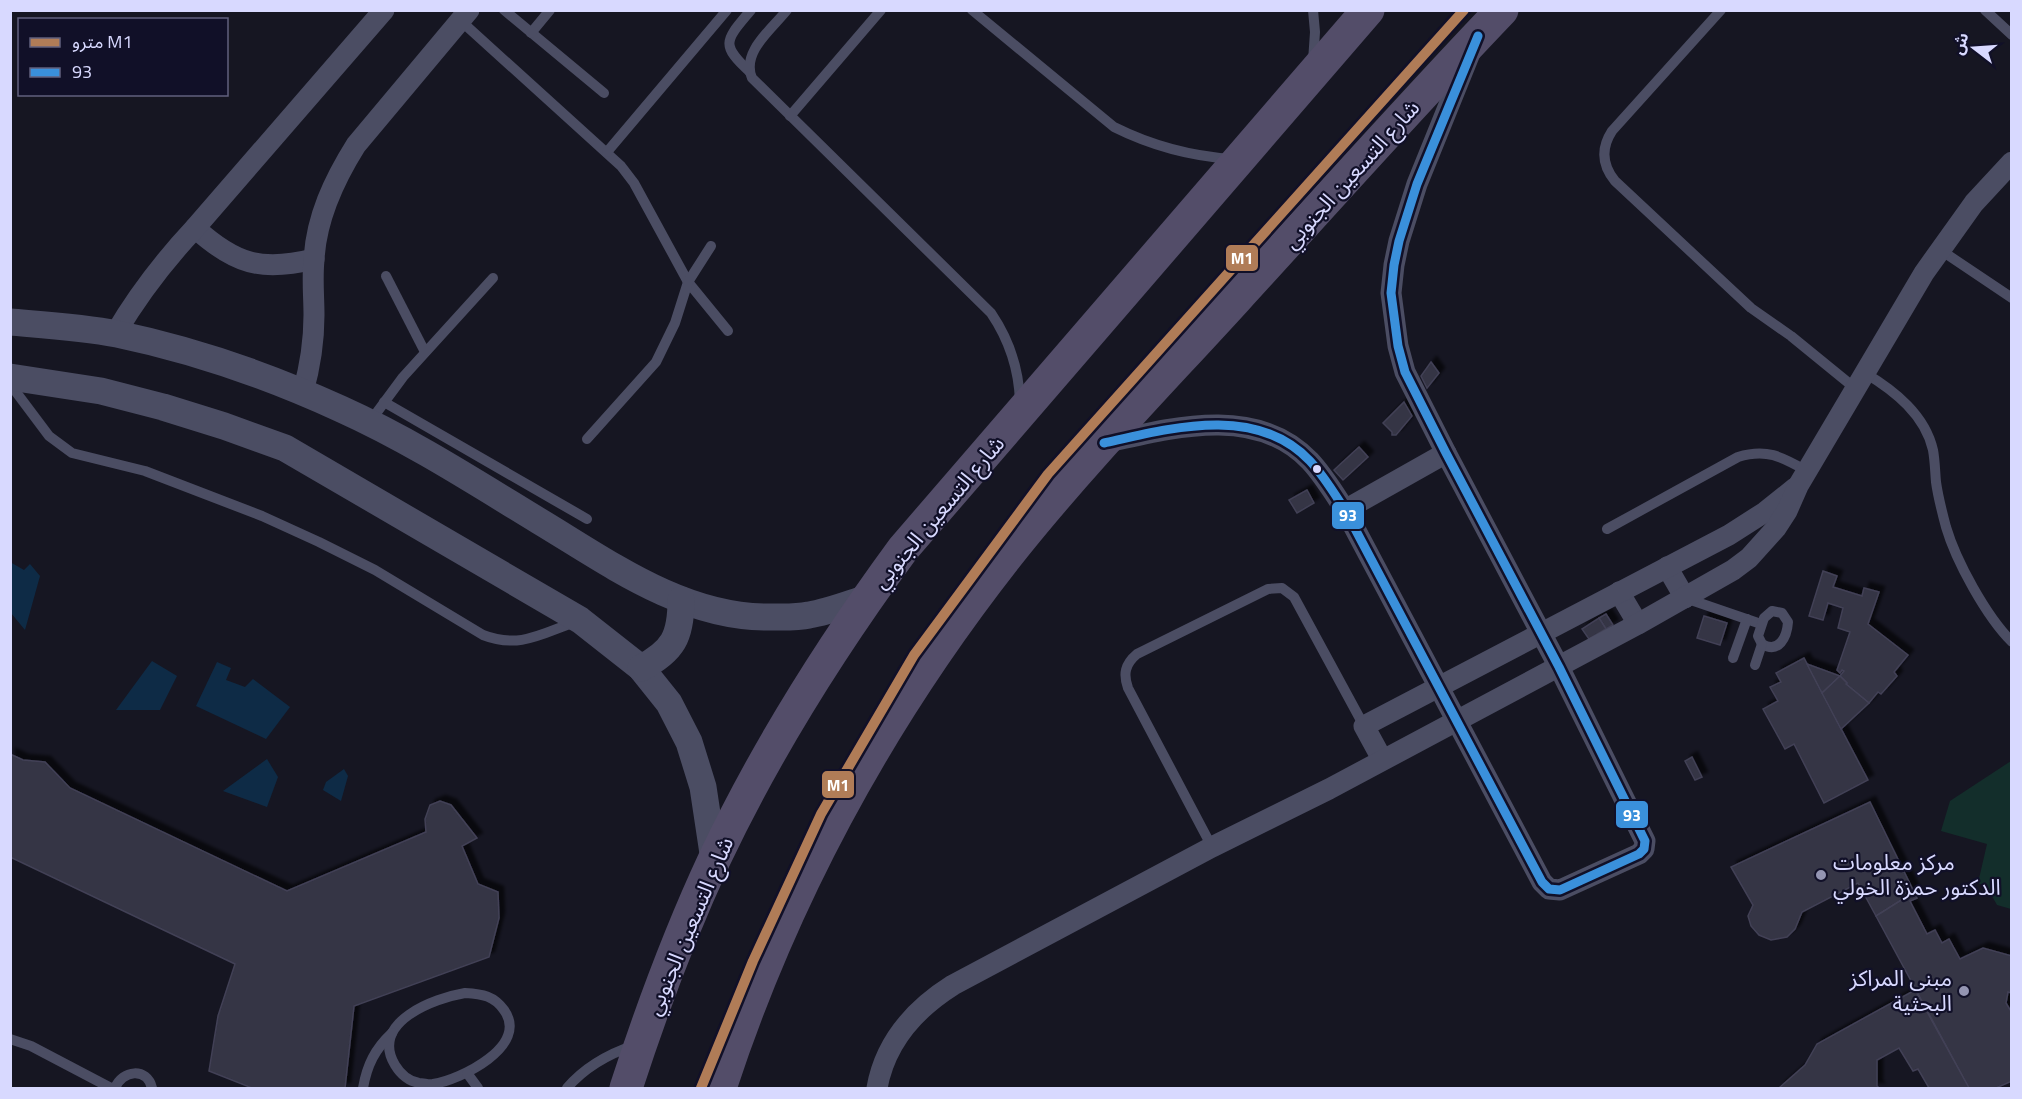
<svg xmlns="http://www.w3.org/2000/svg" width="2022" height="1099" font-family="'Titillium Web','Noto Sans Arabic',sans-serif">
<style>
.green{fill:#132e2b}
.water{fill:#0e2b46}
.building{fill:#343444;stroke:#424156;stroke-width:1.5;filter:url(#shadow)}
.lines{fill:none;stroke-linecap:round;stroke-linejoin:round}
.service{stroke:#4b4d63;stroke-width:10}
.minor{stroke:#4b4d63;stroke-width:21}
.tertiary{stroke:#4b4d63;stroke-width:27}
.primary{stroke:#534d69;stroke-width:33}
.bus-1-casing{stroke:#111028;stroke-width:14}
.bus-1{stroke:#3a90db;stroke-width:9}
.metro-1-casing{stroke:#111028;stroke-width:15}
.metro-1{stroke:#b07c57;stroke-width:10}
.bus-dot{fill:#d8d9ff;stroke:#111028;stroke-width:2}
.poi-dot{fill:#9495b2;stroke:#111028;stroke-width:2}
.labels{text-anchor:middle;stroke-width:4.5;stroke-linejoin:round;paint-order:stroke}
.street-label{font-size:22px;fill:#d8d9ff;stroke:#111028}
.poi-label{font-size:22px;fill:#d8d9ff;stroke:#111028;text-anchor:start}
.line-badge{stroke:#111028;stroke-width:2}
.badge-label{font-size:16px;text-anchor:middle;font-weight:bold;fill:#fff}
</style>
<defs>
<filter id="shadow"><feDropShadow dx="5.5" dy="-5.5" stdDeviation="1.5" flood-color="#0009"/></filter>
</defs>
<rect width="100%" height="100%" fill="#161622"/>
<path class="green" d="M2011,761v148l-14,-4 -10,-18 -9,-4 9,-39 -46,-13 9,-30z"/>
<g class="water">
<path d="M10,562l14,8 6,-6 10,12 -15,54 -14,-17z"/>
<path d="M152,661l25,15 -17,34h-44z"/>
<path d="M217,662l14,6 -5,12 19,7 8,-8 37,28 -24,32 -70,-33z"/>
<path d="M267,759l11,18 -11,30 -44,-16z"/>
<path d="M344,769l4,7 -7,25 -18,-11 3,-8z"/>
</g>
<g class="building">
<path d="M1431,362l8,11 -12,15 -6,-12z"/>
<path d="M1404,402l8,14 -16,19h-4v-3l-9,-9z"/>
<path d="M1359,447l9,10 -25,23 -9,-10z"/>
<path d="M1307,490l7,13 -17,10 -8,-13z"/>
<path d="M1823,571l14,5 -4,11 29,9 2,-8 15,4 -11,32 40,31 -14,17 3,4 -16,18 -3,-2 -9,11 -23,-19 1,-1 -7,-7 4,-5 -2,-1 -2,3 -3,-3 13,-38 -12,-4 5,-20 -15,-5 -5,17 -14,-4z"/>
<path d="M1606,614l7,11 -7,4 -7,-11z"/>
<path d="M1704,616l23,7 -7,22 -23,-7z"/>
<path d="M1599,618l7,11 -17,10 -7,-10z"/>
<path d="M1804,658l64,122 -44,23 -30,-59 -9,5 -22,-40 15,-8 -8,-14 11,-5 -5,-9z"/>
<path d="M1807,664l33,12 -18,17z"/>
<path d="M1840,676l7,7 -1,1 23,19 -28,26 -19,-36z"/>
<path d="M10,754l13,6 22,2 25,26 217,103 139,-59 -1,-13 5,-14 10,-4 11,4 26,33 -15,8 16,38 20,8 1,26 -10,39 -135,49 -9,82h-93l-43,-17 9,-55 17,-52 -225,-107z"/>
<path d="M1692,757l10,20 -7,3 -10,-19z"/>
<path d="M1870,802l44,90 -38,24 -18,-33 -56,29 -7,17 -8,8 -16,3 -12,-5 -8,-9 -3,-10 5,-11 -22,-38z"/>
<path d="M1914,892l3,6 -7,3 17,33 8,-4 7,13 7,-4 11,20 23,-11 29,8v37l-4,-1 -2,11 6,10v68l-16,7h-27l-93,-172z"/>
<path d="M1915,990l54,98h-40l-11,-19 -5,2 -14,-23 -22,12v26l2,2h-100l26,-23 12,-21z"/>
</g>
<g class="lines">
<g class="service">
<path d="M504,10l100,83"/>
<path d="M787,10c-15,19 -46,42 -35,68l239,235c19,28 28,56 29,89"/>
<path d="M972,10l142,117c38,19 75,29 118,32"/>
<path d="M1721,10l-109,121c-11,17 -10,34 3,50l136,127 40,28 65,53"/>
<path d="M1985,10l27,25"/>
<path d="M461,21l160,145 13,17 54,99 40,49"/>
<path d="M531,33l19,-23"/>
<path d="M1313,61l2,-29 -2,-22"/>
<path d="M750,72c-31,-28 -24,-32 1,-62"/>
<path d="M790,116l91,-106"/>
<path d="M607,152l120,-142"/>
<path d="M1939,249l73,49"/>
<path d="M386,276l39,76"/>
<path d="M1865,373c30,18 60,42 68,77 2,11 2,21 3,32 2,15 6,30 10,45 10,34 40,89 66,115"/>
<path d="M10,384l39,52 23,17 73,18 117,45 57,26 56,28 108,65c36,14 58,-1 92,-13"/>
<path d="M384,402l203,117"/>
<path d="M369,423l34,-46 90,-99"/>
<path d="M587,439l69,-77 19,-39 13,-41 23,-36"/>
<path d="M1607,529l131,-72c29,-9 44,0 69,14"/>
<path d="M1685,598l76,26"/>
<path d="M1772,611l10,2 6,9c-1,15 -9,32 -26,22l-4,-8 6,-18z"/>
<path d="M1733,658l14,-39"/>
<path d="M1755,665l7,-21"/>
<path d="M1212,847l-84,-159c-5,-14 -3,-24 9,-34l131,-65 14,-1 12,9 70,129"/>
<path d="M465,993c18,1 29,3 39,17 26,36 -44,70 -71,74 -4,1 -9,-1 -14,-1 -11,-2 -18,-8 -24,-18 -26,-43 40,-67 70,-72z"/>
<path d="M10,1039l21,7 80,42"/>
<path d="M467,1073l11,15"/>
<path d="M115,1088c7,-18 32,-21 37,0"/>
<path d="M363,1088c4,-23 12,-39 29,-55"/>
<path d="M567,1088c18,-21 41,-34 68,-43"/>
</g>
<g class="minor">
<path d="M195,228c40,36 66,44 119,31"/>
<path d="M115,334c23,-39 49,-73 80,-106l189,-218"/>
<path d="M303,392c7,-25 11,-50 11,-77 0,-18 -2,-36 0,-55 2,-42 20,-80 42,-115l113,-135"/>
<path d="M1104,443c67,-15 152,-39 206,18 14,15 24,32 35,49l197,372 7,7 11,1 79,-36 5,-5 1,-8 -86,-174 -113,-214 -41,-81 -7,-26 -7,-53 3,-28 5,-24 18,-57 53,-131"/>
<path d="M1345,510l101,-57"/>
<path d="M1667,567l18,31"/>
<path d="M1619,592l19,32"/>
<path d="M1382,759l-18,-33 365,-191 36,-23 30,-24"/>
<path d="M877,1088c8,-45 38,-79 76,-103l259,-138 117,-58 309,-165 95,-54 16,-12 27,-30 11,-17 11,-25 126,-213 50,-70 38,-41"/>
</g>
<g class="tertiary">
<path d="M10,322c36,3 72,5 107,12 77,16 152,42 224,75 69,31 134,73 198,112 70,42 143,96 228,96 13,0 29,1 42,-2 19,-3 39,-11 58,-17"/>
<path d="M10,377l91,14 62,16 61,19 61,22 295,172 61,48 28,35 20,39 14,45 11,73"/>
<path d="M641,668c32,-17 40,-31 40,-68"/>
</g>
<g class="primary">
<path d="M626,1088c25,-77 54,-155 88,-228 52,-110 117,-213 189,-311l465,-539"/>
<path d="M720,1088c65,-198 165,-379 295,-542 69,-86 147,-166 221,-247 88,-96 175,-194 266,-289"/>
</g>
<defs>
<path id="bus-1" d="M1104,443c67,-15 152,-39 206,18 14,15 24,32 35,49l197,372 7,7 11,1 79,-36 5,-5 1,-8 -86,-174 -113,-214 -41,-81 -7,-26 -7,-53 3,-28 5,-24 18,-57 61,-148"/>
</defs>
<use href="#bus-1" class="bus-1-casing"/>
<use href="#bus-1" class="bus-1"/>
<defs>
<path id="metro-1" d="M701,1088l52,-127 68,-147 93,-159 134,-181 416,-464"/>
</defs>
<use href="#metro-1" class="metro-1-casing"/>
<use href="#metro-1" class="metro-1"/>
</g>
<circle class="bus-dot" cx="1317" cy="469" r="5"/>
<g class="poi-dot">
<circle cx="1821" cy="875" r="6"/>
<circle cx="1964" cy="991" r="6"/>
</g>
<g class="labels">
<g class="street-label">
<text transform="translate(1351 174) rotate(-48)" y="8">شارع التسعين الجنوبي</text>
<text transform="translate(938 512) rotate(-50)" y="8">شارع التسعين الجنوبي</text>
<text transform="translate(689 926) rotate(-67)" y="8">شارع التسعين الجنوبي</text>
</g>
<g class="poi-label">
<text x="1833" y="870">مركز معلومات<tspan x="1833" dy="25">الدكتور حمزة الخولي</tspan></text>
<text x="1952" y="986" text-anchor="end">مبنى المراكز<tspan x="1952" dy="25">البحثية</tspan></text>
</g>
</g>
<g class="line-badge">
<rect x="1225" y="244" width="34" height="28" rx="6" fill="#b07c57"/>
<rect x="1331" y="501" width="34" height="29" rx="6" fill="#3a90db"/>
<rect x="821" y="770" width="34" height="29" rx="6" fill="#b07c57"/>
<rect x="1615" y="800" width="34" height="29" rx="6" fill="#3a90db"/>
</g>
<g class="badge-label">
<text x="1242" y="264">M1</text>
<text x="1348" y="521">93</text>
<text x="838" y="791">M1</text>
<text x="1632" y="821">93</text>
</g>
<rect width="2022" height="1099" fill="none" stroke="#d8d9ff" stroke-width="24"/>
<rect x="18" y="18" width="210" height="78" fill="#111028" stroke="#61607e" stroke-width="1.5"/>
<rect x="30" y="38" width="30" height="9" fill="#b07c57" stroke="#61607e" stroke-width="1.5"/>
<text x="72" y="48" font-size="18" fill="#d8d9ff">مترو M1</text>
<rect x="30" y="68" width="30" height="9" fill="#3a90db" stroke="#61607e" stroke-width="1.5"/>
<text x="72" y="78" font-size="18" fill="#d8d9ff">93</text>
<g transform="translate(1974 48) rotate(287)" stroke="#111028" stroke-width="4.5" paint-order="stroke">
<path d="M0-4.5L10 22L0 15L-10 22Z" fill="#d8d9ff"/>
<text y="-9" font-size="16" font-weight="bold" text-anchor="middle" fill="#d8d9ff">ش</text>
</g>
</svg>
